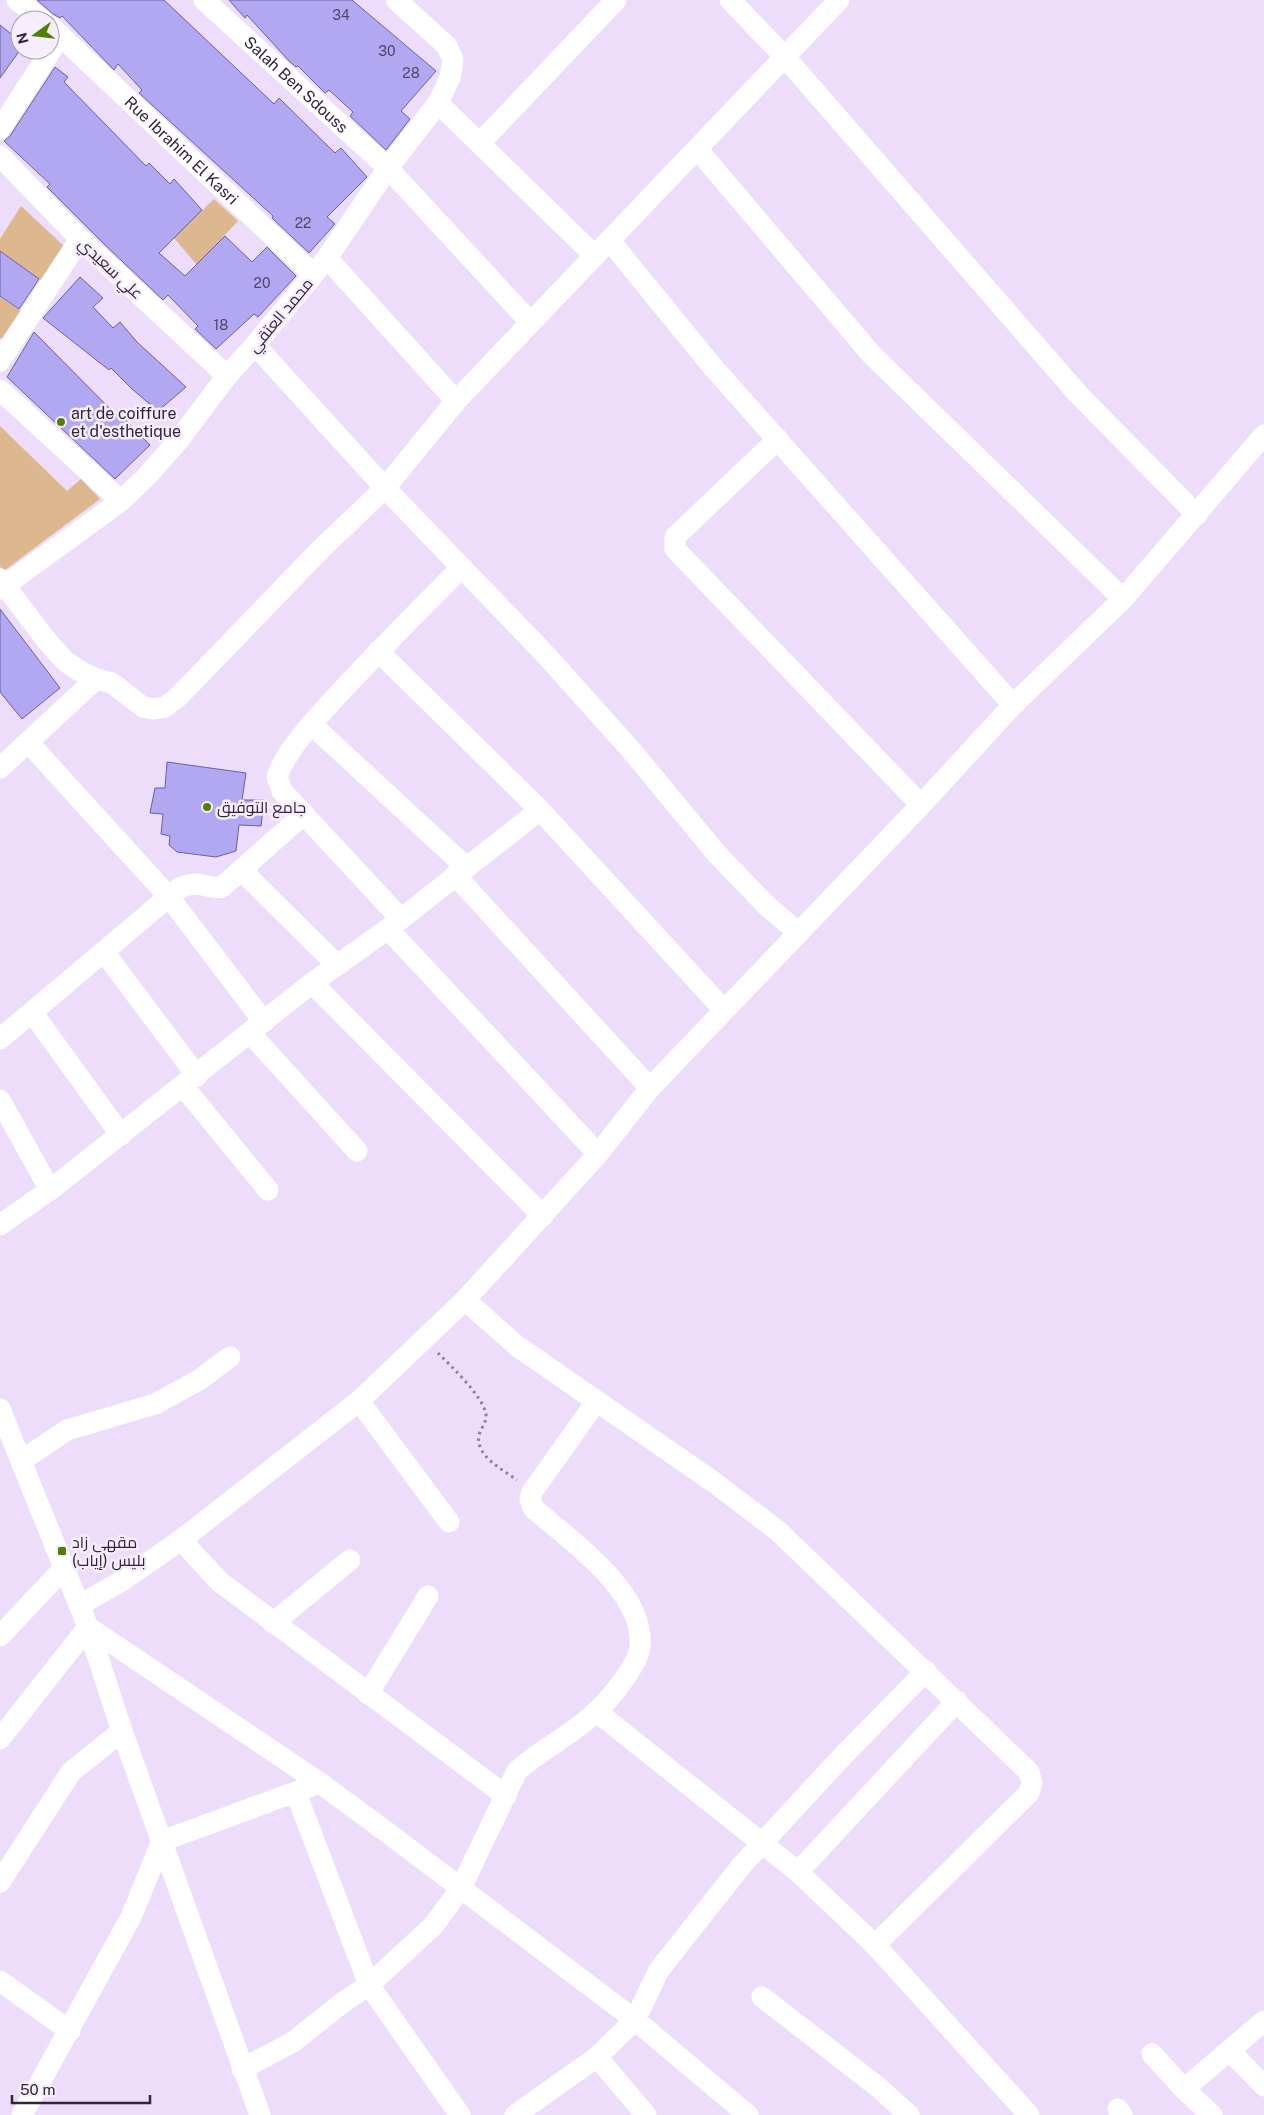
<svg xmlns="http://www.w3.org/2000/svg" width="1264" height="2115" font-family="'Public Sans',Cairo,sans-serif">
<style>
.green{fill:#ddb78d}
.building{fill:#b2a8f2;stroke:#6a5fa3}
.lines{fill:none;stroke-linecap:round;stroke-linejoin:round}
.path{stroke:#8e7e9a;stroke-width:3;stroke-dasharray:2.5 4;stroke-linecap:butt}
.minor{stroke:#fff;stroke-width:21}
.poi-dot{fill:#527e03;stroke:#f6eefc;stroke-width:2}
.labels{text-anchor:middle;stroke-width:5;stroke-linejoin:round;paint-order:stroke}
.number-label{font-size:14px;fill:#53446b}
.street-label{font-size:16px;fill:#33233e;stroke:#f6eefc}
.poi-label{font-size:16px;fill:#33233e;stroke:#f6eefc;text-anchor:start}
</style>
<rect width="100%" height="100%" fill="#edddfa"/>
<g class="green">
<path d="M214,199l24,22 -41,44 -23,-27z"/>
<path d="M21,206l44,41 -24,33 -41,-29v-12z"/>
<path d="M0,297l21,14 -18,29 -3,-2z"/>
<path d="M0,426l67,65 14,-12 19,20 -95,71 -5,-3z"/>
</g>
<g class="building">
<path d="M37,0h127l110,104 5,-6 56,55 6,-5 26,29 -40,40 8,7 -26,29 -37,-35 1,-2 -134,-123 3,-3 -24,-26 -4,6 -52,-54 -2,2 -7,-4z"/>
<path d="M229,0h123l84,71 -35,40 9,8 -24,31 -36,-34 3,-4 -24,-22 -4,3 -27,-27 -2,1 -7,-6 -42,-46 -2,3z"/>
<path d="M0,25l20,16v9l-20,28z"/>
<path d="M55,67l13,10 -4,5 82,84 3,-3 21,21 4,-5 28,31 -43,43 26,23 40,-40 27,26 15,-15 29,29 -38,41 -4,-3 -38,35 -21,-20 3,-3 -30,-31 -5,5 -60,-57 -56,-56 3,-3 -46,-43 6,-5z"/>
<path d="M0,251l39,28 -20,30 -19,-13z"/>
<path d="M80,277l23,21 -10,9 20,21 7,-6 17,20 49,45 -28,24 -26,-22 -21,-21 -2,2 -66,-52z"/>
<path d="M34,332l85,86 3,-2 28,29 -35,34 -108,-102z"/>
<path d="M0,609l60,79 -38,31 -22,-27z"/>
<path d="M167,762l79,11 -4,27h22l-3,26 -22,-1 -3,26 -20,6 -39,-5 -8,-7 1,-9 -9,-2 2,-20 -13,-1 5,-25h10z"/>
</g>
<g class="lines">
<path class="path" d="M438,1353c13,13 44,42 48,61 1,8 -5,14 -7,21 -4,21 23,34 38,45"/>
<g class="minor">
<path d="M17,0l25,20"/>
<path id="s1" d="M204,0l184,168 142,154"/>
<path d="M730,0l54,56 294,338 119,121"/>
<path id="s2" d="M50,26l263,248"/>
<path d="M438,103l157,153"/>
<path d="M0,129l61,-94"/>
<path d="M480,143l136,-143"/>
<path d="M698,150l174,205 251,244"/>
<path d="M0,156l80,83 147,137"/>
<path d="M610,241l102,125 301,339"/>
<path d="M327,258l129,143"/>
<path d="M255,345l130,143 160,166 86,96 86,104 50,52 32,27"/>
<path d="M0,361l80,-122"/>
<path d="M0,390l121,111"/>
<path d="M778,439l-103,98v12l246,256"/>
<path d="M0,579l47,62 18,20 13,9 18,9 16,4 31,24 11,2 11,-2 13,-10 143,-148 64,-61 71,-87 383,-401"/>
<path d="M0,589l121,-88 26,-25 31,-35 49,-65 28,-31 72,-87 61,-90 50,-65 12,-25 3,-18 -6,-14 -51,-46"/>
<path d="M378,651l162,159 184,200"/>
<path d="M311,724l156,144"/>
<path d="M28,742l141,155 95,125"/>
<path d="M0,768l96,-89"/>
<path d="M241,870l96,95"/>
<path d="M455,875l195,213"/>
<path d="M401,919l-119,-128 -5,-14c9,-27 37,-56 56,-77 42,-45 85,-89 128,-132"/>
<path d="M388,929l210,225"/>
<path d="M104,952l93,124"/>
<path d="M312,983l231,233"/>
<path d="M32,1012l89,123"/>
<path d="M250,1033l107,118"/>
<path d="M0,1039l178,-150c24,-12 28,2 44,-2l81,-72"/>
<path d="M183,1086l85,104"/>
<path d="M0,1100l50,90"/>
<path d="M0,1225l50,-35 262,-207 76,-54 152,-119"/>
<path d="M465,1300l52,46 198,137 63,48 251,241 3,11 -3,10 -154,152"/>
<path d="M359,1401l90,121"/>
<path d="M0,1409l88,218 34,104 138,384"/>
<path d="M21,1461l46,-31 88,-26 44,-24 31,-23"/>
<path d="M181,1540l39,42 286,214"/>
<path d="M80,1605l40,-23 61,-42 178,-139 106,-101 133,-146 52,-66 271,-283 92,-100 110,-106 141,-164"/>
<path d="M273,1623l77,-63"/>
<path d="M0,1636l65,-69"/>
<path d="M368,1694l60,-98"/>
<path d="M597,1712l201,160 77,73 154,170"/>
<path d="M0,1739l88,-112 232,156 60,44 255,193 113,95"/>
<path d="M296,1793l73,192 91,130"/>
<path d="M798,1872l159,-171"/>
<path d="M0,1882l71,-110 51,-41"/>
<path d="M0,1981l70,50"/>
<path d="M762,1997l116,90 31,28"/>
<path d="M1230,2051l34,35"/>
<path d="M1152,2054l32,35 80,-68"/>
<path d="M597,2057l49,58"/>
<path d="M242,2069l51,-27 49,-39 27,-18 64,-59 28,-38 56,-117c24,-22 55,-36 79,-59 14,-13 43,-48 44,-66 5,-54 -70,-106 -106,-137l-4,-10 2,-7 64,-90"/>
<path d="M1184,2089l28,26"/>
<path d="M1118,2109l4,6"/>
<path d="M22,2115l109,-198 31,-76 158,-58"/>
<path d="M515,2115l82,-58 38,-37 24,-50 83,-105 96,-104 88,-90"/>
</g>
</g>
<g class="poi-dot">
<circle cx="61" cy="422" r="5"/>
<circle cx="207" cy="807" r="5"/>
<rect x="57" y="1546" width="10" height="10" rx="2.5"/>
</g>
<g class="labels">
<g class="number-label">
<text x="341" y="20">34</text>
<text x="387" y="56">30</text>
<text x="411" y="78">28</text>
<text x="303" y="228">22</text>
<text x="262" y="288">20</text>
<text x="221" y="330">18</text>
</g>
<g class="street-label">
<text dy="6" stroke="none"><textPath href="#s1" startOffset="125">Salah Ben Sdouss</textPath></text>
<text dy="6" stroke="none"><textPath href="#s2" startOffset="181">Rue Ibrahim El Kasri</textPath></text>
<text transform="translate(111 268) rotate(43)" y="6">علي سعيدي</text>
<text transform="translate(280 315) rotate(-50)" y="6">محمد العتقي</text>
</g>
<g class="poi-label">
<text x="71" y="419">art de coiffure<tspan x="71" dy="18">et d'esthetique</tspan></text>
<text x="217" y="813">جامع التوفيق</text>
<text x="72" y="1548">مقهى زاد<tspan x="72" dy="18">بليس (إياب)</tspan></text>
</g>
</g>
<g transform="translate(35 35) rotate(255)"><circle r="24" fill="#f6eefc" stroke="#a89db0"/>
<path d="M0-4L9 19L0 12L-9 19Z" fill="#527e03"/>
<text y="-8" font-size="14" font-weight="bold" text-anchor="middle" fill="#33233e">N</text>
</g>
<path d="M12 2095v8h138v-8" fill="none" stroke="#33233e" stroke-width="2.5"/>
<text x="20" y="2095" font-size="15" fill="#33233e" stroke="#f6eefc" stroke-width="4" paint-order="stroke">50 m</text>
</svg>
